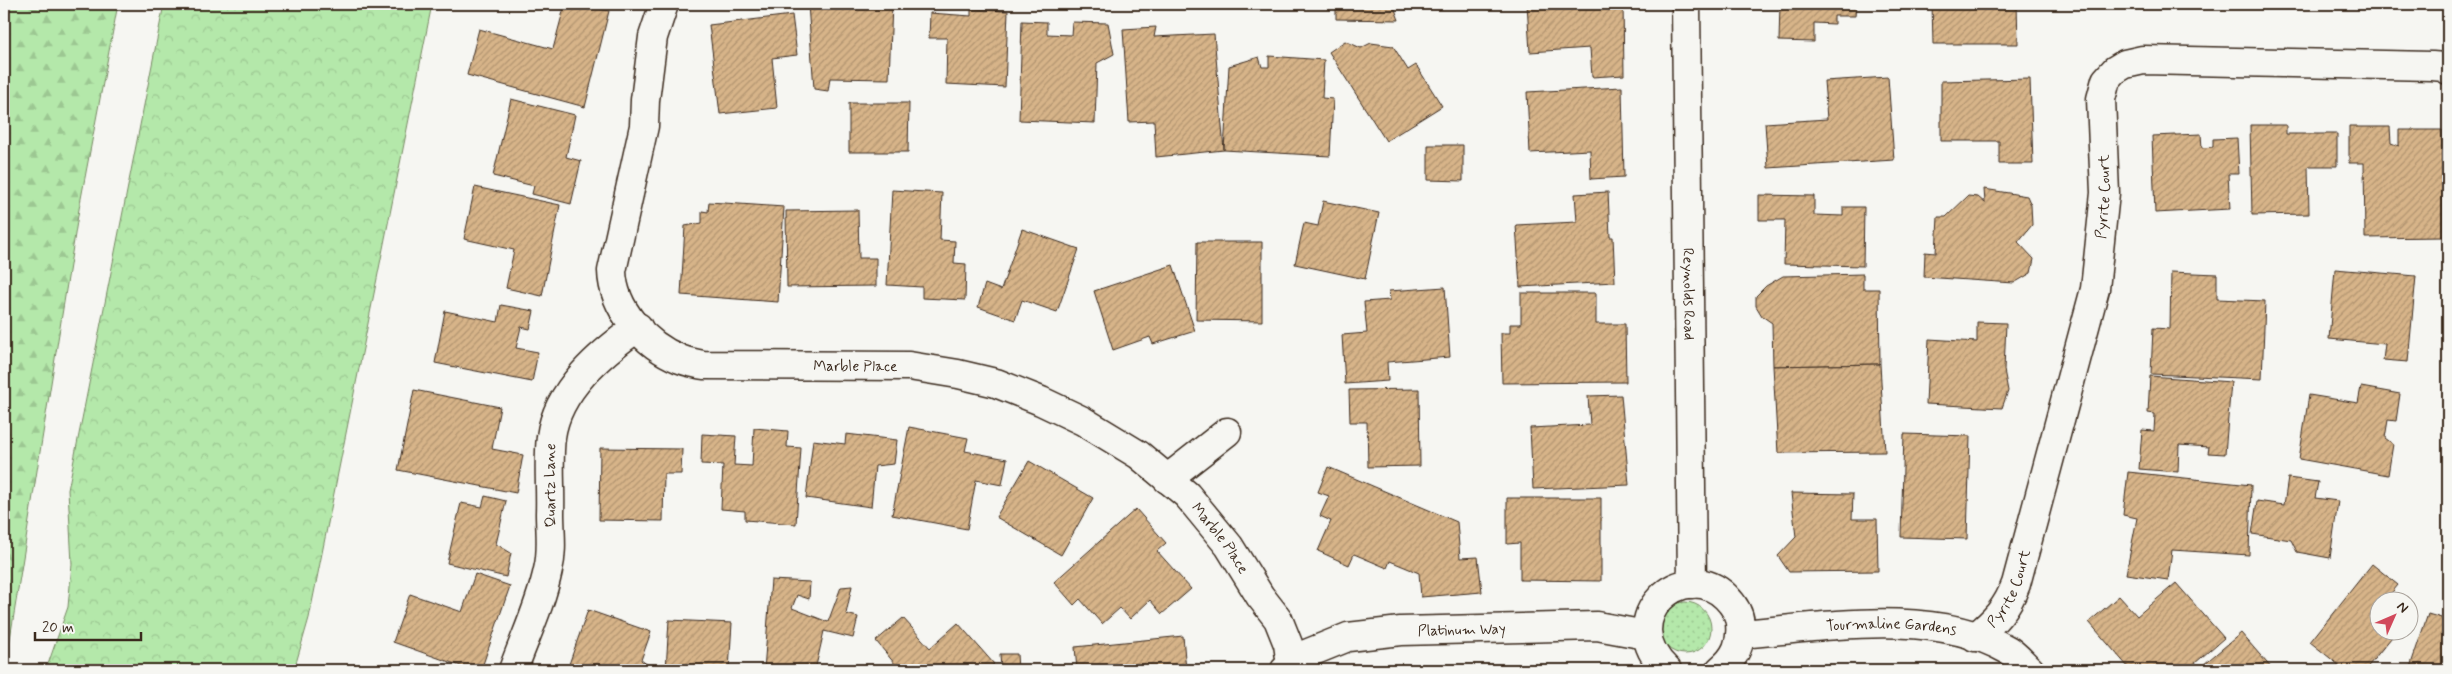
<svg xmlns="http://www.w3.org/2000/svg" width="2452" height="674" font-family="Mynerve,sans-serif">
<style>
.grass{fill:url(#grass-dots);stroke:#788964}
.forest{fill:url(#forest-firs);stroke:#788964}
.park{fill:url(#park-crowns);stroke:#788964}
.building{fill:url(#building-hatch);stroke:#3b2a1e}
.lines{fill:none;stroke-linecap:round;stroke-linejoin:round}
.street-casing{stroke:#3b2a1e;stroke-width:31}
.secondary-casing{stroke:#3b2a1e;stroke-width:31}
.street{stroke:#f6f6f2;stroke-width:28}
.secondary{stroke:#f6f6f2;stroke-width:28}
.labels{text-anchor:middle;stroke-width:4.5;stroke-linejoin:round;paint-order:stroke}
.street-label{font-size:15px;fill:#3b2a1e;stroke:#f6f6f2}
</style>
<defs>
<pattern id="grass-dots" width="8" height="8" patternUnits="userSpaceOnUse" patternTransform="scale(1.25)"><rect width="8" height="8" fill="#b4e8aa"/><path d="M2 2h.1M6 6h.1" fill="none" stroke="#9cc792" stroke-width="1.8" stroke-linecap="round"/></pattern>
<pattern id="forest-firs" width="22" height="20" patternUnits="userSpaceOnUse" patternTransform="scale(1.25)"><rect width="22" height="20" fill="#b4e8aa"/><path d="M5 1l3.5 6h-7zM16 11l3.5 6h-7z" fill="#9cc792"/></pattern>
<pattern id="park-crowns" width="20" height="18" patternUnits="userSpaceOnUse" patternTransform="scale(1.25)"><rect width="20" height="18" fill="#b4e8aa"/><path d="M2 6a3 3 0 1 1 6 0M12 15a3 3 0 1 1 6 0" fill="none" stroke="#9cc792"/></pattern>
<pattern id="building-hatch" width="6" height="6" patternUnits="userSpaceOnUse" patternTransform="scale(1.25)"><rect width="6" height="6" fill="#d7b489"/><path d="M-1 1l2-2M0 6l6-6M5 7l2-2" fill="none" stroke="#b0936f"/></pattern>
</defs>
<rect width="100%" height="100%" fill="#f6f6f2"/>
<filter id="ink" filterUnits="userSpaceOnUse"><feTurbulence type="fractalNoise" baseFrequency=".02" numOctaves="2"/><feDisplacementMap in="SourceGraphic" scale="10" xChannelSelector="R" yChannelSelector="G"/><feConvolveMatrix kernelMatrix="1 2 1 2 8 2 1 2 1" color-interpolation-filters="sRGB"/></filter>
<g filter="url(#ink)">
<circle class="grass" cx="1685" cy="628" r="26"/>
<path class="forest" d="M4,4h114l-39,205 -74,461z"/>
<path class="park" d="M164,4h268l-123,614 -15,52h-248l22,-63 4,-43 -4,-74z"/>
<g class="building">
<path d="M565,4h17l27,7 -24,96 -118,-32 12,-46 74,20z"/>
<path d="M808,4h84l-3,75 -59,-1 -2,13 -14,-2z"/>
<path d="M1336,4h57l6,16 -63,-1z"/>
<path d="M1527,4h96l1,71 -32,2 -2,-29 -60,4z"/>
<path d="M1780,4h76l-1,12h-21v8l-20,-1v19l-35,-1z"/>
<path d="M1932,4h85l1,40h-85z"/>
<path d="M971,9l37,2 -3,76 -59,-3 1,-46h-18l1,-25 41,3z"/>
<path d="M792,15l5,40 -25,3 5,50 -57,6 -11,-89z"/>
<path d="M1022,21l25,1v12l24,1 1,-13 36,1 6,31 -17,9 -2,60 -76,-3z"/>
<path d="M1156,27l-2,10 60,-3 10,116 -68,7 -2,-36 -25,1 -6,-93z"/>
<path d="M1345,41l16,7 10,-5 22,3 15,24 8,-5 26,41 -56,35 -57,-89z"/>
<path d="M1269,56l55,4 -2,38 11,1 -3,57 -106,-6 5,-84 30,-9 3,10h7z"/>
<path d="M1888,77l6,83 -126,8 -3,-45 62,-4 -3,-38z"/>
<path d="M2030,79l3,85h-34v-23h-58v-60z"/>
<path d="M1622,87l2,90 -33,2 -1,-29 -60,3 -3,-61z"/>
<path d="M511,99l64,16 -9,42 15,4 -10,43 -39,-10 2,-8 -41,-10z"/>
<path d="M849,103h60l-1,49h-59z"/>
<path d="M2250,125h36v9h51v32h-29l1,48 -57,1z"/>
<path d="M2349,127h41l1,16 8,3v-16h43l1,107 -78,1 -1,-75h-15z"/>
<path d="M2201,134l1,14 11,-1v-8l24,-1 2,36h-11l2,35 -75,4 -3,-77z"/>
<path d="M1428,145h35v36l-35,-1z"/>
<path d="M475,187l85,18 -18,91 -36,-8 8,-38 -50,-11z"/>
<path d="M1984,189l43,7 4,9 1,20 -14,17 16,17 -3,14 -17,10 -90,-6 1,-25 11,1 2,-36h8l22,-21 10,1 7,6z"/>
<path d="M892,190l50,3 -2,47 15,1 -1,22 12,1 -1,36 -43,-2v-11l-35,-2z"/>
<path d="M1608,192l2,45h3l2,45 -95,5 -4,-62 61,-3 -2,-28z"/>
<path d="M1759,195l55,1v19l29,1v-9h21l-1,59 -79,-2 1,-44h-26z"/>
<path d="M1323,201l56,12 -14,66 -70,-15 9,-41 14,3z"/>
<path d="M709,202l75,5 -6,95 -97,-7 4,-69 17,-3v-12l6,1z"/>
<path d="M858,210l1,48h17v28l-89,1 -1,-76z"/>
<path d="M1022,229l57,20 -22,63 -35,-12 -7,20 -37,-13 7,-23 16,6z"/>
<path d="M1197,242h65v79l-66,-1z"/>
<path d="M1173,265l22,66 -42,13 -3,-7 -37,13 -19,-59z"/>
<path d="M2335,269l81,7 -8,86 -25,-2 2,-16 -56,-5z"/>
<path d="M2171,272l46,2v25l48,2 -3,78 -111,-5 2,-46 17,1z"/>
<path d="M1863,274v15h16l1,75 -107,2 -1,-43 -10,-7 -6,-10v-10l10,-10 17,-10z"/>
<path d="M1445,287l5,70 -63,5 1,19 -43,3 -3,-49 25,-2 -3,-31 26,-2 -1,-9z"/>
<path d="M1521,293h75v31h29l1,58 -124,1 -1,-50h9v-9h11z"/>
<path d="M501,305l33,6 -4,18 -9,-2 -5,21 22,4 -6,30 -97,-19 10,-52 53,11z"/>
<path d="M1977,322l29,1 -2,47 4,21 -6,17 -76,-4 3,-65 48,3z"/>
<path d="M1880,364l5,88 -107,1 -5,-87z"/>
<path d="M2150,376l81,6 -6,72 -17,-1 1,-6 -30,-2 -1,27 -39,-3 3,-39 12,1 1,-17 -7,-1z"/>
<path d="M2361,387l39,7 -4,27 -8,-1 -3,18 8,6 -5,31 -89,-16 10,-64 49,8z"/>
<path d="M1419,389l1,77 -52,1 -1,-45h-17l-1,-32z"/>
<path d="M414,390l86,17 -8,42 31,6 -7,38 -118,-23z"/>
<path d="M1621,395l8,90 -96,4 -3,-61 60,-3 -2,-29z"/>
<path d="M909,427l59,11 -3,13 42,8 -5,26 -26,-5 -9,49 -75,-14z"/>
<path d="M754,428l34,3 -1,16 14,1 -5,76 -51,-4v-9l-24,-2 2,-44 -22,-1 1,-30 34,2 -2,29 18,1z"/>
<path d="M846,434l51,6 -3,24 -19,2 -4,41 -65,-9 7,-58 32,4z"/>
<path d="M1904,434l66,2 -3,103 -66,-2z"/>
<path d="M600,448l82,1 -1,25h-17l-1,47 -64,-1z"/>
<path d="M1029,461l64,37 -32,57 -65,-38z"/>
<path d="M1328,467l129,55 3,36 18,-1 4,35 -61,5 -2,-24 -29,-12 -3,7 -33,-14 -5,11 -31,-14 13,-30 -11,-5 9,-20 -11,-4z"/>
<path d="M2128,472l123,13 -2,70 -77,-5 -4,30 -42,-6 11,-56 -14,-3z"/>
<path d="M2288,478l30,4 -3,16 23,3 -8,57 -33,-6 -6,-12 -39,-6 5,-33 27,4z"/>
<path d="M1791,493l62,1 -1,25h25l1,52 -89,1 -11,-16 18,-19z"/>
<path d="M485,496l21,5 -10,43 15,9 -5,24 -59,-14 14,-60 21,4z"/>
<path d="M1507,498h94v83l-81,-1v-37l-13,1z"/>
<path d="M1136,509l30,34 -9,8 34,38 -29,25 -12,-14 -20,19 -10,-11 -18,16 -22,-25 -6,6 -20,-23z"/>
<path d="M2372,564l26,21 -14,17h-4v30h16l-31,38h-20l-35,-28z"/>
<path d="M475,574l35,12 -29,84h-9l-79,-28 17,-48 52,18z"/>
<path d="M771,580l39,2 -1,17 -12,-4 -5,13 36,14 13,-35 11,-1 -6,28 12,3 -5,21 -29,-7 -8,35 8,4h-60z"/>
<path d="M2176,583l48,55 -37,32h-64l5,-3 -39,-45 30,-26 18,20z"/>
<path d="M588,610l63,22 -10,28 7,5 -2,5h-79z"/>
<path d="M2428,614l20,6v50h-39z"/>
<path d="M903,618l27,30 28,-25 36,41 -8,6h-86l-24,-29z"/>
<path d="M669,620l63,3 -3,47h-63z"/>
<path d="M2241,633l32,37h-76z"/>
<path d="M1183,636l3,34h-109l-2,-23z"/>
<path d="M1000,654h17l1,16h-17z"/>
</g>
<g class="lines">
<defs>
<g id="street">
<path id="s1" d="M664,4l-11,33 -8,63 -1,26 -32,145c1,38 33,74 68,88 7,3 15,4 23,6l206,1 49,8 38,9 45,18 42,20 56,34 48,40 42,51 31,50 18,23 10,25 3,21"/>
<path d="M1167,479l60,-47"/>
<path id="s2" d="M1741,634c82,-7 193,-27 267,16 8,5 15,14 22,20"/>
<path id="s3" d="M1975,637c20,-16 32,-29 41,-53l79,-295 10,-96 -4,-94 5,-19 9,-10 10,-6 18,-4 289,6 12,1 4,3"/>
<path id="s4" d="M513,670c12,-33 28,-66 35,-100 5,-19 2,-38 2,-57 1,-25 -2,-51 1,-76 6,-47 50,-84 87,-110"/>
<path id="s5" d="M1285,670l16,-14 47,-19 53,-6 196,-5 49,9"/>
</g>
<g id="secondary">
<path id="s6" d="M1686,4l6,580"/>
<path d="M1667,670c-55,-51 17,-115 59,-73 7,7 13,16 14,26 2,20 -4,34 -20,47"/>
</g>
</defs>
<use href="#street" class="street-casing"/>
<use href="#secondary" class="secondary-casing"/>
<use href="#street" class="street"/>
<use href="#secondary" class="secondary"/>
</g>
</g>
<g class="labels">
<g class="street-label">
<text dy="5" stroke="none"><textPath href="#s3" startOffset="466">Pyrite Court</textPath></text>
<text dy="5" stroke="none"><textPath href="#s6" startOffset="290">Reynolds Road</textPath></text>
<text dy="5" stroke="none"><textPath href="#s1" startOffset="566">Marble Place</textPath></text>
<text dy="5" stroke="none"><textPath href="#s4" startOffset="191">Quartz Lane</textPath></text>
<text dy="5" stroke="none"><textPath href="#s1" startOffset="986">Marble Place</textPath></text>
<text dy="5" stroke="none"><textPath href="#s3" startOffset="61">Pyrite Court</textPath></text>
<text dy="5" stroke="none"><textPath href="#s5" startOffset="186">Platinum Way</textPath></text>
<text dy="5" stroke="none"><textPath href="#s2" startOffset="151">Tourmaline Gardens</textPath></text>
</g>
</g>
<rect width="2452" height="674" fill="none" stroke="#f6f6f2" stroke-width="20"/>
<rect x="10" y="10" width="2432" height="654" fill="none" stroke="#3b2a1e" stroke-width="2" filter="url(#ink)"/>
<g transform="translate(2394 616) rotate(45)"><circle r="24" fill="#f6f6f2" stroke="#aba49d"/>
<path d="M0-4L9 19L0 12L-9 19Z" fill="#d1495b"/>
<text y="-8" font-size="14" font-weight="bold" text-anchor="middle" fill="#3b2a1e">N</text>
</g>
<path d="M35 632v8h106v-8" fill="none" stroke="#3b2a1e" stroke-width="2.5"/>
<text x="42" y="632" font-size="15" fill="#3b2a1e" stroke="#f6f6f2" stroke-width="4" paint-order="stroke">20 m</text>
</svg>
